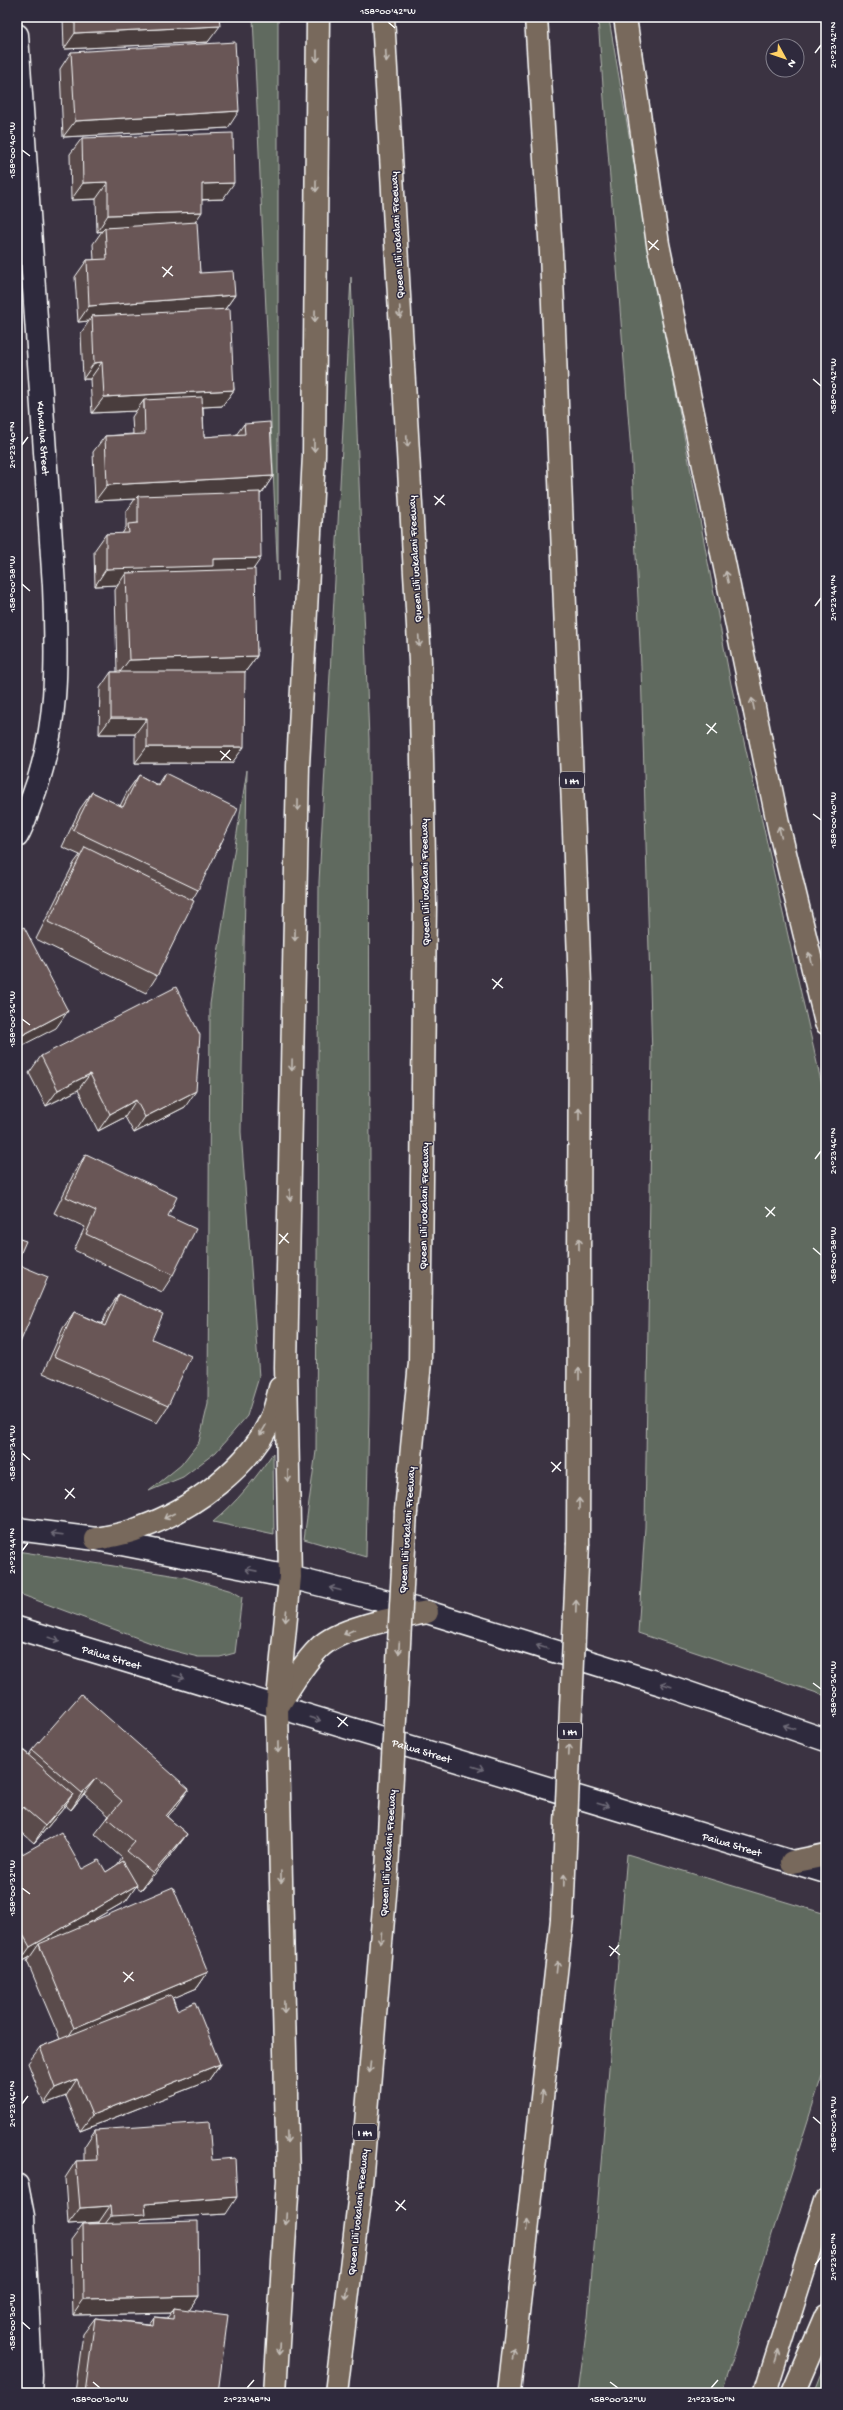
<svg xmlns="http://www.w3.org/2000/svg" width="843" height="2410" font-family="'Gochi Hand',sans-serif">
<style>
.green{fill:#616a5e;stroke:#b0b4ae}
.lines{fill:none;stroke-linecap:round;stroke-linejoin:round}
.minor-casing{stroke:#fff;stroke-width:25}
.secondary-casing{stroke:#fff;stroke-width:25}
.motorway-casing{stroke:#fff;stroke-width:25}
.minor{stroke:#2f2a3d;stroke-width:22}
.secondary{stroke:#2f2a3d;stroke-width:22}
.motorway{stroke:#78695c;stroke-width:22}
.motorway-bridge-casing{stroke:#fff;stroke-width:25;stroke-linecap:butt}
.motorway-bridge{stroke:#78695c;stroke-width:22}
.wall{fill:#5a4b4b;stroke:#fff}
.shaded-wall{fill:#4a3d3d;stroke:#fff}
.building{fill:#695757;stroke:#fff}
.oneway{stroke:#c2bcb6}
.oneway2{stroke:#6d6a77}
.ticks{fill:none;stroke:#fff;stroke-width:1.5}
.labels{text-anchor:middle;stroke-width:3;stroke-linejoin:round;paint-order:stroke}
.shield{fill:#2f2a3d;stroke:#c1bfc5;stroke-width:1}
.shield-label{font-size:10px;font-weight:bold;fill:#fff}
.street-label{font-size:11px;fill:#fff;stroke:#2f2a3d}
.neatline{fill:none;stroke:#fff;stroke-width:1.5}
.ticks-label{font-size:10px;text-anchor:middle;fill:#fff}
</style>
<rect width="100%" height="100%" fill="#3b3342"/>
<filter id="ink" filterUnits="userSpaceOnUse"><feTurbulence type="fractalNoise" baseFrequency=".025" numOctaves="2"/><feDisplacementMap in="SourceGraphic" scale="8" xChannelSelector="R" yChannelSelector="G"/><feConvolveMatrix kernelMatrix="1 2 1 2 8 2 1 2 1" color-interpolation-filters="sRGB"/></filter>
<g filter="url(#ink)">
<g class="green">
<path d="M253,17h25v564z"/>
<path d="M609,19l39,226 83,439 95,419v593l-188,-63 7,-106 7,-470 -11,-391 -9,-200 -34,-446z"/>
<path d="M351,277l18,462 1,439 -1,232 -3,147 -62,-18 12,-88 3,-569z"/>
<path d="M247,770l-6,362 18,245 -12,39 -31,36 -33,25 -34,14 32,-26 18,-23 9,-38 2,-400z"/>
<path d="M273,1453l1,82 -61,-13c24,-20 42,-43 60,-69z"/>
<path d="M17,1551l167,26 48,14 10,6 -7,56 -15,4h-22l-31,-8 -150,-56z"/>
<path d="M627,1854l199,60v149l-104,330h-144l10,-75z"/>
<path d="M826,2363v30h-12z"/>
</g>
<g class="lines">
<defs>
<g id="minor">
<path id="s1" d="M17,35l37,551c3,77 5,143 -23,216 -4,11 -8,24 -14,34"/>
<path d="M17,2185l6,31 8,159 -1,18"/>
</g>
<g id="secondary">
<path d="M17,1529l79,10 194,38 137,35 244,75 155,53"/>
<path id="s2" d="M17,1628l809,244"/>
</g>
<g id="motorway">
<path d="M383,17l37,644 5,244 -5,457 -14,149"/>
<path d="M536,17l15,236 29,731 -2,559"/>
<path d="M625,17l33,227 121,584 47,195"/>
<path d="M96,1539c15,-3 31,-5 44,-11 51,-18 113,-62 133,-114 3,-9 5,-18 7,-26"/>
<path d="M280,1703c12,-19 23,-39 39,-55 21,-21 79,-30 108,-36"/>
<path d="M792,1862l34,-7"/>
<path d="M275,2393l13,-213 -11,-472 13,-131 -4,-210 12,-601 16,-311 4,-438"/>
<path d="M336,2393l25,-209 26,-313"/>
<path d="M509,2393l53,-474"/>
<path d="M765,2393l61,-193"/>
<path d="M793,2393l33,-77"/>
</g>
</defs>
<use href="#minor" class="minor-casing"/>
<use href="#secondary" class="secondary-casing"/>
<use href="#motorway" class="motorway-casing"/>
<use href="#minor" class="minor"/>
<use href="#secondary" class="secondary"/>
<use href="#motorway" class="motorway"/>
<defs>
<g id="motorway-bridge">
<path d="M387,1871l19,-360"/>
<path d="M562,1919l16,-376"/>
</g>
</defs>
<use href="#motorway-bridge" class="motorway-bridge-casing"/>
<use href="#motorway-bridge" class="motorway-bridge"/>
</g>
<g class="wall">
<path d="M63,17h156l-11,25 -144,7z"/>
<path d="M71,52l157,76 -165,9 -3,-68z"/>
<path d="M82,138l141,61 -21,1 -7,22 5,51 35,22 -10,14 9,81 -12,16 -19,1 1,30 32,-2 8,-11 29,52 -11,17h-2l-7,76 4,87 -12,16h-1l-12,91h-97v-29h-36l1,-46 11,-16h6l-2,-82 3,-5 -23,1 -1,-35 12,-17h16l4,-7v-15l9,-13 -40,2 -2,-49 12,-16 28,-2 -1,-17 4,-6 -44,2 -2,-34h-7l-2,-46 8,-12 -11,1 -3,-45 12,-17h7l-1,-16 9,-13 -5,1 -1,-33 -25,1 -1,-46z"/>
<path d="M165,773l33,117 -6,10 -35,76 -11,17 -110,-54 38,-76 6,-8 -18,-8 18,-38 12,-17 28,14 7,-14 12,-17 18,10z"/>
<path d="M41,1056l144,51 -51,26 -9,-16 -27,14 -20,-41 -32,16 -17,-33z"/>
<path d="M86,1154l82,62 5,59 -11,17 -88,-42 11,-23 -31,-14 21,-42z"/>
<path d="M119,1294l33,45 16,67 -11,17 -114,-50 20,-45 11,-16 28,12 6,-14z"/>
<path d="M17,1745l12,10 3,-5 146,55 -11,12 20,17 -12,16 -34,40 -5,-4 -10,15 -40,23 122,48 -11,16 -24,10 4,12 43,54 -12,17 -128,50 -14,-35 -22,8 -16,-41 12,-16 20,-8 -33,-78 3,-4 -12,7 -1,-3v-104l65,12 24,3 11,-7 5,-7 -27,-24 14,-18 -25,-22 -13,16 -6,-5 -3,5 -28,33 -17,-15z"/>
<path d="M95,2130l117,30 14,54 -84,5 -2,3 59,74 -10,14 29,83h-143l8,-59 12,-16 54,6 5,-7 13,1 4,-5 -98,2 -2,-75 12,-16h16v-2l-31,2 -3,-46 11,-17h8v-14z"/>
</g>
<g class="shaded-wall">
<path d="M220,26l-12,16 -144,7 11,-16z"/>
<path d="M239,111l-11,17 -165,9 12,-16z"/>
<path d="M108,182l-12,17 -25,1 12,-17z"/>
<path d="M234,183l-11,16 -33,1 12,-16z"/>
<path d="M202,212l-11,16h-86l-3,3 -5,1 11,-17z"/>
<path d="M235,295l-12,17 -131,4 -3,5 -11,1 11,-16z"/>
<path d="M102,362l-12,17h-7l11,-16z"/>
<path d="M234,390l-12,16 -78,4v-10l-8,11 -44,2 12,-16z"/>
<path d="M273,476l-11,17 -124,6v-3l-3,3 -40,2 12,-16z"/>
<path d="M261,558l-11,16 -124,-1 -8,12 -23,1 11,-17 107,-10z"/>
<path d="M257,656l-12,16 -128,4 12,-16z"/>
<path d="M111,718h36l-12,16h-36z"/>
<path d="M147,747h97l-12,16h-97z"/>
<path d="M68,1011l-12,17 -39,20v-10z"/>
<path d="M90,1074l-12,16 -32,16 12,-16z"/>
<path d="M196,1091l-11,16 -51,26 11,-16z"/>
<path d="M136,1100l-11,17 -27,14 12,-17z"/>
<path d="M96,1778l-12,16 -13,16 11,-17z"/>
<path d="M189,1789l-11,16 -24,27 12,-16z"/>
<path d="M73,1794l-11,16 -28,33 11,-17z"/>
<path d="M187,1834l-12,16 -34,40 12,-17z"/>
<path d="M137,1885l-11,16 -85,49 -2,-6 -9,13 -12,7 12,-17z"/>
<path d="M208,1972l-11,16 -134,57 11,-17z"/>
<path d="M220,2064l-12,17 -128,50 12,-16z"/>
<path d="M77,2079l-11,17 -22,8 11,-16z"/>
<path d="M237,2197l-11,17 -84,5 -7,11 -36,2 12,-16 34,-12z"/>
<path d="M110,2206l-11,16 -31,2 12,-16z"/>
<path d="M199,2296l-11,16 -14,-4 -3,5 -98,2 11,-16z"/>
</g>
<g class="building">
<path d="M75,17h144l1,9 -145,7z"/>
<path d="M235,42l4,69 -164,10 -4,-69z"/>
<path d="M233,133l1,50 -32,1v28l-94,3v-33l-25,1 -1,-45z"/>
<path d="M197,222l3,51 33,-2 2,24 -146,11 -2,-46 20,-1 -2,-31z"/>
<path d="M230,309l4,81 -130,7 -2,-35 -8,1 -2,-47z"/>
<path d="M202,397l2,40 41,-3 -1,-10 26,-2 3,54 -166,9 -2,-49 40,-2 -1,-34z"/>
<path d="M260,492l1,66 -48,1v7l-107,3v-35l23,-1 -1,-9 10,-1v-27z"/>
<path d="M255,569l2,87 -128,4 -3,-87z"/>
<path d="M111,672h134l-1,75h-97v-29h-36z"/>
<path d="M165,773l73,36 -40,81 -125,-60 19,-38 31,15 16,-32 20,11z"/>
<path d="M85,847l109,54 -37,75 -109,-54z"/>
<path d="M24,927l44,84 -51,27v-107z"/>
<path d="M176,987l24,48 -4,56 -51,26 -9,-17 -26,14 -20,-40 -32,16 -17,-34z"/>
<path d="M86,1154l91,43 -9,19 28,13 -23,46 -87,-41 10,-23 -30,-14z"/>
<path d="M17,1238l9,3 -9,21z"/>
<path d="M17,1264l31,13 -31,73z"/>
<path d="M119,1294l44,20 -11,25 39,17 -23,50 -114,-50 20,-44 31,14z"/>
<path d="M81,1694l108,95 -23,27 21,18 -34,39 -26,-22 8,-9 -28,-24 15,-17 -26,-23 -14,15 -50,-43z"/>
<path d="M17,1745l56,49 -28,32 -22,-19 -6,8z"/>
<path d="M61,1832l21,37 17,-9 7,12 17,-11 14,24 -107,62 -13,-23v-67z"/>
<path d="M173,1887l35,85 -134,56 -35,-84z"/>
<path d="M171,1995l6,15 18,-8 25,62 -128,51 -15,-36 -22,9 -15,-41z"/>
<path d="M209,2122l3,38 23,-2 2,39 -92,7 1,10 -35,2 -1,-10 -30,2 -4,-47 21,-1 -2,-30z"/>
<path d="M198,2221l1,75 -115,3 -1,-75z"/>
<path d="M174,2308l54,7 -10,78h-133l10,-75 58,7 1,-8 19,2z"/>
</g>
<defs><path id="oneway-shaft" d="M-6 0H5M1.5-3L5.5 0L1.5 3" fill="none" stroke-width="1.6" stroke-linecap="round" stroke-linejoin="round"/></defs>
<g class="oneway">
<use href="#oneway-shaft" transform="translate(317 56) rotate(90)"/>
<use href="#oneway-shaft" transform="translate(386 56) rotate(87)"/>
<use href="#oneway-shaft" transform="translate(316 186) rotate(90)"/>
<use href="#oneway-shaft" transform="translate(400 312) rotate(87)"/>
<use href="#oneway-shaft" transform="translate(315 316) rotate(91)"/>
<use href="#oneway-shaft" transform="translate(407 441) rotate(87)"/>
<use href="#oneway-shaft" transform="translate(314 446) rotate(90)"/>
<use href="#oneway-shaft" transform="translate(727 577) rotate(-102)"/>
<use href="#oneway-shaft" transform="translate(419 641) rotate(87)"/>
<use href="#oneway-shaft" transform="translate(753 704) rotate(-102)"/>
<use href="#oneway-shaft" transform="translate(298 805) rotate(91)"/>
<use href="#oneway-shaft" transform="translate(780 832) rotate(-103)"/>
<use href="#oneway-shaft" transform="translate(295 935) rotate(91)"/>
<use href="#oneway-shaft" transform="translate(810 958) rotate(-104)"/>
<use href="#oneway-shaft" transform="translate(292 1065) rotate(91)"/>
<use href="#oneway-shaft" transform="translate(579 1114) rotate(-90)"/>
<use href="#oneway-shaft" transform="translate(290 1195) rotate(91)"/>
<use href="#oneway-shaft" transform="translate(579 1244) rotate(-90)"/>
<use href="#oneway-shaft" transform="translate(579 1374) rotate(-90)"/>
<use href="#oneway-shaft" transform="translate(263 1430) rotate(121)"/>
<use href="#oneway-shaft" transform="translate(288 1476) rotate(89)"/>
<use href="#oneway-shaft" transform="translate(579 1504) rotate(-90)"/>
<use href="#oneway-shaft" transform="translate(169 1516) rotate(153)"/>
<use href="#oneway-shaft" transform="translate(576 1606) rotate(-88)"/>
<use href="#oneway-shaft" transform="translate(286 1616) rotate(95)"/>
<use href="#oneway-shaft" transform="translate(349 1632) rotate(155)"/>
<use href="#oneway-shaft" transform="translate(399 1648) rotate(93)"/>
<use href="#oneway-shaft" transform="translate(278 1747) rotate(89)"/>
<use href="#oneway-shaft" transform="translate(569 1750) rotate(-88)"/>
<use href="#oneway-shaft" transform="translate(281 1877) rotate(89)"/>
<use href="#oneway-shaft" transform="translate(564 1880) rotate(-88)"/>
<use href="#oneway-shaft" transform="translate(381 1938) rotate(95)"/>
<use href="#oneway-shaft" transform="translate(557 1967) rotate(-84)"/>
<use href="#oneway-shaft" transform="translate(284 2007) rotate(89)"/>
<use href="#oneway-shaft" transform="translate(370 2067) rotate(95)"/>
<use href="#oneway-shaft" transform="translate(542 2096) rotate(-84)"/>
<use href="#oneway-shaft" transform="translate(287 2137) rotate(89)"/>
<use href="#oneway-shaft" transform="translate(286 2219) rotate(93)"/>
<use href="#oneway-shaft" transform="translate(527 2225) rotate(-84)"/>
<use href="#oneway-shaft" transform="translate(347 2294) rotate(97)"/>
<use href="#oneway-shaft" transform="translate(279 2349) rotate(93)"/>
<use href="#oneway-shaft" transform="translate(513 2354) rotate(-84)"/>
<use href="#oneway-shaft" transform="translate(777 2356) rotate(-73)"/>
</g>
<g class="oneway2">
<use href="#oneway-shaft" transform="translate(57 1534) rotate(-173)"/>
<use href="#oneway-shaft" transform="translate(251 1570) rotate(-169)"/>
<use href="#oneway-shaft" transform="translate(335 1589) rotate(-166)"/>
<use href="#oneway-shaft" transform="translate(54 1639) rotate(17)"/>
<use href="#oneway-shaft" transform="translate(542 1647) rotate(-163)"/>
<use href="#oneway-shaft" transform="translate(179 1677) rotate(17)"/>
<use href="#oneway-shaft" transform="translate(666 1685) rotate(-163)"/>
<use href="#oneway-shaft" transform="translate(315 1719) rotate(17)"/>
<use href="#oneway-shaft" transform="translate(789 1727) rotate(-161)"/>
<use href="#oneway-shaft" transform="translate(478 1768) rotate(17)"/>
<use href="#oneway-shaft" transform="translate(603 1805) rotate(17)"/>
</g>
</g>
<path class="ticks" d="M388,22l7,6M815,53l6,-8M22,150l8,6M648,241l11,9M649,250l9,-10M162,267l11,9M163,277l9,-11M813,379l8,7M22,445l6,-8M434,496l11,9M435,505l9,-10M22,584l8,7M815,606l6,-8M706,724l11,9M707,734l9,-11M220,751l11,9M221,760l9,-10M813,814l8,6M492,979l11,9M493,989l9,-11M22,1019l8,6M815,1159l6,-8M765,1207l10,9M766,1217l9,-10M279,1234l10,9M279,1244l9,-11M813,1248l8,7M22,1453l8,7M551,1462l10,9M552,1472l9,-10M65,1489l10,9M65,1499l9,-11M22,1551l6,-8M813,1683l8,6M337,1717l11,9M338,1727l9,-10M22,1888l8,6M609,1946l11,9M610,1956l9,-11M123,1972l11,9M124,1982l9,-10M22,2104l6,-8M813,2117l8,7M395,2201l11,9M396,2211l9,-11M815,2265l6,-8M22,2322l8,7M93,2382l7,6M610,2382l8,6M247,2388l7,-8M711,2388l7,-8"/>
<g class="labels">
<g class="shield">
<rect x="560" y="772" width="24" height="16" rx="3"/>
<rect x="558" y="1723" width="24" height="16" rx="3"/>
<rect x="353" y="2124" width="24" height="16" rx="3"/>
</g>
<g class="shield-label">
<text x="572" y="784">I H1</text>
<text x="570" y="1735">I H1</text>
<text x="365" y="2136">I H1</text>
</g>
<g class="street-label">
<text transform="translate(396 235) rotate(-93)" y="4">Queen Liliʻuokalani Freeway</text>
<text dy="4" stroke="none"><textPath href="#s1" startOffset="404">Kuhaulua Street</textPath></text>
<text transform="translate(414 559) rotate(-93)" y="4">Queen Liliʻuokalani Freeway</text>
<text transform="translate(424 882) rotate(-91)" y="4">Queen Liliʻuokalani Freeway</text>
<text transform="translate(423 1206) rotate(-89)" y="4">Queen Liliʻuokalani Freeway</text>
<text transform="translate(406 1530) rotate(-86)" y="4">Queen Liliʻuokalani Freeway</text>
<text dy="4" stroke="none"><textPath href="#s2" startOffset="99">Paiwa Street</textPath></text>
<text dy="4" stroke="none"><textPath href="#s2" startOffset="423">Paiwa Street</textPath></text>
<text dy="4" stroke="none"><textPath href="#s2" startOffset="747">Paiwa Street</textPath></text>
<text transform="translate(387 1853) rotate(-86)" y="4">Queen Liliʻuokalani Freeway</text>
<text transform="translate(357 2212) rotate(-84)" y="4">Queen Liliʻuokalani Freeway</text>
</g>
</g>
<rect width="843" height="2410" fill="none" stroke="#2f2a3d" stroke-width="44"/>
<g transform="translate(785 58) rotate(130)"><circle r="19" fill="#2f2a3d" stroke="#827f8b"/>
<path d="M0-3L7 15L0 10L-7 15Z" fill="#ffd166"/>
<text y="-6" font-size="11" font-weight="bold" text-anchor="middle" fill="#ffffff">N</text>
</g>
<rect x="22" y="22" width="799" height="2366" class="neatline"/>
<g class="ticks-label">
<text x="388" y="14">158°00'42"W</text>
<text transform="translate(832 45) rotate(-90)" y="4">21°23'42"N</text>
<text transform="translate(11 150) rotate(-90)" y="4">158°00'40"W</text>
<text transform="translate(832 386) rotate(-90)" y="4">158°00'42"W</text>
<text transform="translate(11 445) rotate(-90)" y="4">21°23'40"N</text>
<text transform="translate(11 584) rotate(-90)" y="4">158°00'38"W</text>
<text transform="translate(832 598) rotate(-90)" y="4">21°23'44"N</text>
<text transform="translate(832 820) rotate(-90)" y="4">158°00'40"W</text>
<text transform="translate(11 1019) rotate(-90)" y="4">158°00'36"W</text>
<text transform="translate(832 1151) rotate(-90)" y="4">21°23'46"N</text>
<text transform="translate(832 1255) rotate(-90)" y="4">158°00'38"W</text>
<text transform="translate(11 1453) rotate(-90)" y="4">158°00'34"W</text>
<text transform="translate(11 1551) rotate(-90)" y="4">21°23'44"N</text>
<text transform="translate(832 1689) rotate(-90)" y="4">158°00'36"W</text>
<text transform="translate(11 1888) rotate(-90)" y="4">158°00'32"W</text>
<text transform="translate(11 2104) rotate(-90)" y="4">21°23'46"N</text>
<text transform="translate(832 2124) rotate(-90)" y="4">158°00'34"W</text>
<text transform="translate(832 2257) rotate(-90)" y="4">21°23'50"N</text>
<text transform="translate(11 2322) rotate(-90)" y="4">158°00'30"W</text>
<text x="100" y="2402">158°00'30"W</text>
<text x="247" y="2402">21°23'48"N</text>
<text x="618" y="2402">158°00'32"W</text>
<text x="711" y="2402">21°23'50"N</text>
</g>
</svg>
